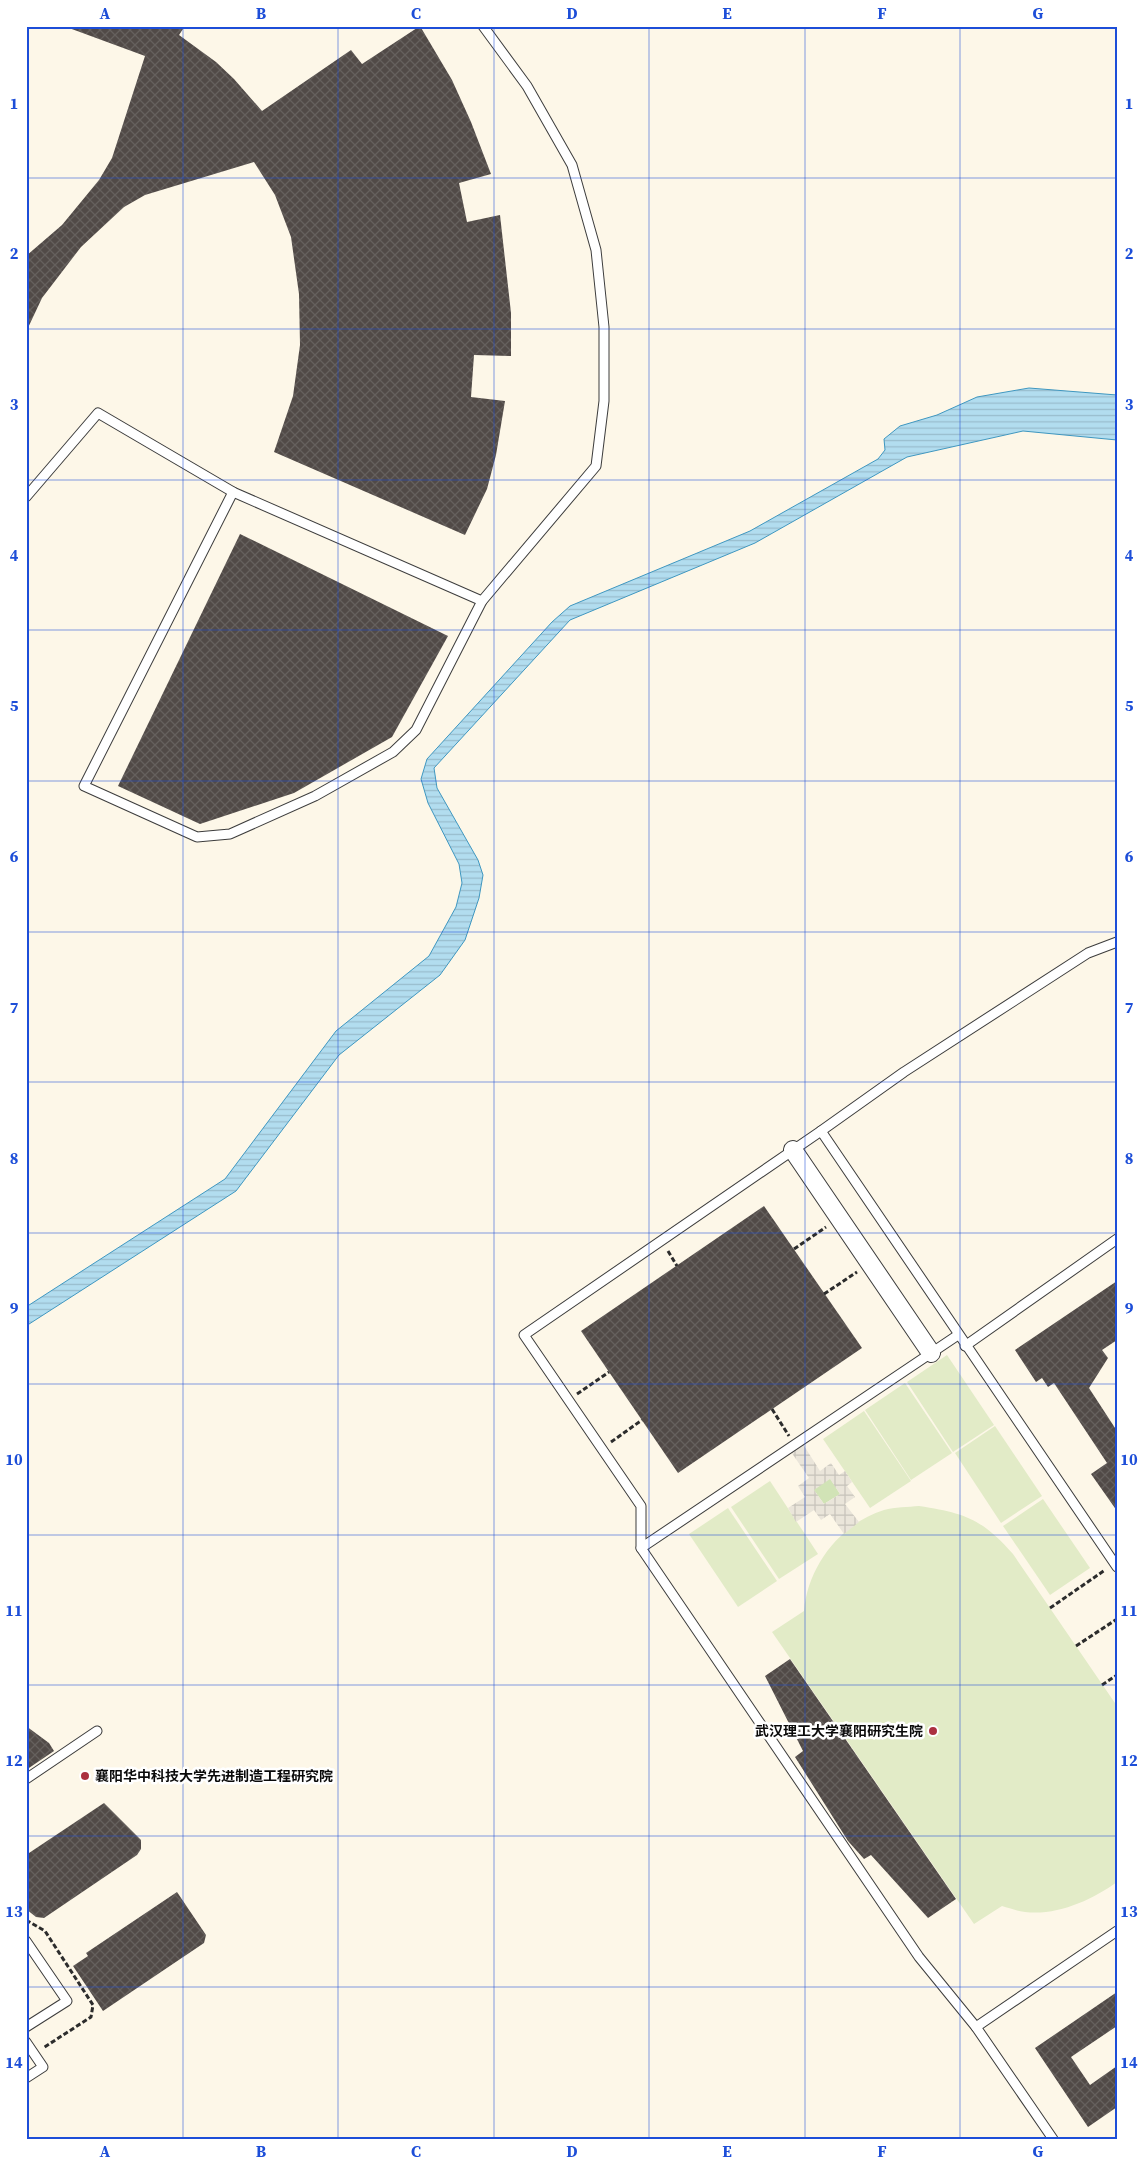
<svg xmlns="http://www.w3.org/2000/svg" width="1143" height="2165" font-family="'Source Serif 4','Noto Sans SC',serif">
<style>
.grass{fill:#d1e3b6}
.pitch{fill:#e2ebc7}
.plaza{fill:url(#plaza-grid);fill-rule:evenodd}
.water{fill:url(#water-rules);stroke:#3f97c0}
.building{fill:url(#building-cross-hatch)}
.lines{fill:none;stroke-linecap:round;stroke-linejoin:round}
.lane-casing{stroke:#3d3d3d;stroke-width:11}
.street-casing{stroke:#3d3d3d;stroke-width:20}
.path{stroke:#2c2c2c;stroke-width:3;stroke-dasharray:5 2.5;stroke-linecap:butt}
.lane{stroke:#fff;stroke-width:9}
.street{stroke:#fff;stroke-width:18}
.grid{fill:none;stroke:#1d4ed8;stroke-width:1;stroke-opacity:0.55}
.poi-dot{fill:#ab3040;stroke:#fff;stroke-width:2}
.labels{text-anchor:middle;stroke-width:5;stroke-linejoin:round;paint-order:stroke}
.poi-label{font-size:14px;font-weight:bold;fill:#0a0a0a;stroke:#fff;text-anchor:end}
.neatline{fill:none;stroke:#1d4ed8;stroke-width:2}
.grid-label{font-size:16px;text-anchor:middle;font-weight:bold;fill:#1d4ed8}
</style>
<defs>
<pattern id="plaza-grid" width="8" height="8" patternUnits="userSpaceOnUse" patternTransform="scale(1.25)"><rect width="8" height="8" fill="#eae5da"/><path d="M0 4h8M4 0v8" fill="none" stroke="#c7c3ba"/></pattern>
<pattern id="water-rules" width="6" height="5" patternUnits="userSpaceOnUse" patternTransform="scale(1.25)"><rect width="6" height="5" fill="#b2ddef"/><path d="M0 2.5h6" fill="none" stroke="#98bccc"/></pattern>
<pattern id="building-cross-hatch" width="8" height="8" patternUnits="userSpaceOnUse" patternTransform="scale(1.25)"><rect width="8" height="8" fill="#514a47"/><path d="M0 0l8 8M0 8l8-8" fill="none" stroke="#65605d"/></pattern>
</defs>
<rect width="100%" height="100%" fill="#fdf7e8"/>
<path class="grass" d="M830,1478l10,16 -16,10 -11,-15z"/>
<g class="pitch">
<path d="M947,1355l47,70 -41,27 -46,-70z"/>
<path d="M905,1383l47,70 -41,27 -46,-70z"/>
<path d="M864,1411l47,70 -41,27 -47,-69z"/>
<path d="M995,1426l47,70 -41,27 -46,-70z"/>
<path d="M770,1481l48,73 -39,25 -48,-72z"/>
<path d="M1043,1499l47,69 -40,27 -47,-69z"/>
<path d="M919,1506c46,7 63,13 94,48l104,152v176c-25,18 -60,34 -92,30 -8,-1 -16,-4 -23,-6l-28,18 -202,-292 32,-21c4,-45 36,-87 80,-101 11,-3 24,-3 35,-4z"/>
<path d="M728,1508l49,73 -39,26 -49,-73z"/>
</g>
<path class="plaza" d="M801,1441l19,30 11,-8 8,12 6,-4 7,11 -5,4 8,11 -10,7 14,18 -15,12 -14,-20 -9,6 -7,-10 -18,12 -8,-14 17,-11 -7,-11 11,-8 -20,-29zM830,1479l10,15 -16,10 -10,-14z"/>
<path class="water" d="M1029,388l88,7v45l-94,-9 -116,26 -152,86 -185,77 -136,148 3,20 41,72 5,15 -4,23 -14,42 -25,35 -101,80 -103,136 -210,135v-19l199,-128 111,-148 93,-75 27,-49 6,-24 -3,-19 -31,-61 -7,-24 6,-20 125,-137 18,-16 180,-75 128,-72 7,-9 -1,-11 16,-13 37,-11 40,-18z"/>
<g class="building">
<path d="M69,26h116l-6,9 37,27 18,17 28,32 89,-61 11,14 58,-38 32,54 19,42 20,52 -32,9 8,39 33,-7 11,98v43l-37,-1 -3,42 34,4 -9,54 -9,34 -22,46 -191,-83 19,-56 7,-51 -1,-51 -8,-57 -16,-42 -21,-33 -109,33 -21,12 -43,40 -39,51 -16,34v-76l36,-31 37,-45 13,-22 33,-102 -76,-28z"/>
<path d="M240,534l208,102 -56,101 -98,56 -94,31 -82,-38z"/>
<path d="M764,1206l98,142 -184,125 -97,-142z"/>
<path d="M1117,1281v59l-15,10 6,8 -19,30 28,43v80l-26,-37 16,-11 -53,-80 -6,4 -6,-9 -6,4 -21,-32z"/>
<path d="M790,1659l166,240 -28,19 -57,-63 -7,4 -16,-18 -53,-84 8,-6 -38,-75z"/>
<path d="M26,1726l23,17 5,8 -28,19z"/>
<path d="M104,1803l37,37v9l-4,6 -93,63 -8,-1 -10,-8v-54z"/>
<path d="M177,1892l29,43 -2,8 -101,68 -30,-45 15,-10 -2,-3z"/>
<path d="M1117,1992v34l-46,31 19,28 27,-19v41l-29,20 -53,-79z"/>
</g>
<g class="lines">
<defs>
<g id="lane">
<path d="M233,492l-149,294 113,51 33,-3 85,-38 78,-44 23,-22 66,-129 114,-135 8,-65v-74l-8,-77 -24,-85 -45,-79 -44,-60"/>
<path d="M26,497l72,-84 135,79 249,109"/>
<path d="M1117,942l-29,11 -184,119 -83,59 296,436"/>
<path d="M958,1335l-317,213 278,409 57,70"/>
<path d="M965,1346l152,-107"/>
<path d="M641,1548v-42l-117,-171 297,-204"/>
<path d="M26,1779l71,-48"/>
<path d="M26,1941l41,60 -41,26"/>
<path d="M26,2042l17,25 -17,11"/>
<path d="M1053,2139l-77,-112 141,-96"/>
</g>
<path id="street" d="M793,1150l138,203"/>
</defs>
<use href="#lane" class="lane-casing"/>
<use href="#street" class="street-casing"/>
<g class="path">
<path d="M794,1249l32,-22"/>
<path d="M668,1251l9,15"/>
<path d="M824,1294l33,-22"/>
<path d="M577,1394l32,-22"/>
<path d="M772,1409l17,27"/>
<path d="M611,1442l31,-22"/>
<path d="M1050,1608l55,-38"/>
<path d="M1076,1646l41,-27"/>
<path d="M1102,1685l15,-10"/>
<path d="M26,1920l19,11 48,74 -2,12 -48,31"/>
</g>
<use href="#lane" class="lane"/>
<use href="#street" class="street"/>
</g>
<path class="grid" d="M183,26v2113M338,26v2113M494,26v2113M649,26v2113M805,26v2113M960,26v2113M26,178h1091M26,329h1091M26,480h1091M26,630h1091M26,781h1091M26,932h1091M26,1082h1091M26,1233h1091M26,1384h1091M26,1535h1091M26,1685h1091M26,1836h1091M26,1987h1091"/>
<g class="poi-dot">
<circle cx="933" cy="1731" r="5"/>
<circle cx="85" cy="1776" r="5"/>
</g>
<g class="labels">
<g class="poi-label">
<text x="923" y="1736">武汉理工大学襄阳研究生院</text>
<text x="95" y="1781" text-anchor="start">襄阳华中科技大学先进制造工程研究院</text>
</g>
</g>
<rect width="1143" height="2165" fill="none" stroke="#ffffff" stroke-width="55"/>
<rect x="28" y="28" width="1088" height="2110" class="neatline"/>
<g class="grid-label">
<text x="105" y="19">A</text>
<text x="261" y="19">B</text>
<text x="416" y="19">C</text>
<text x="572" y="19">D</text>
<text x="727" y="19">E</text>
<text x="882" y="19">F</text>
<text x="1038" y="19">G</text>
<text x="14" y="109">1</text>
<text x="1129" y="109">1</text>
<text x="14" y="259">2</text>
<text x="1129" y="259">2</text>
<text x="14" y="410">3</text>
<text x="1129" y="410">3</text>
<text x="14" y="561">4</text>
<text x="1129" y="561">4</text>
<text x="14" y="711">5</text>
<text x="1129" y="711">5</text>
<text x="14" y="862">6</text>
<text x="1129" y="862">6</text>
<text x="14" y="1013">7</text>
<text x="1129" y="1013">7</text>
<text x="14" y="1164">8</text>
<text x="1129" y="1164">8</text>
<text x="14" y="1314">9</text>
<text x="1129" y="1314">9</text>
<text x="14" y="1465">10</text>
<text x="1129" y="1465">10</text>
<text x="14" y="1616">11</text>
<text x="1129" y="1616">11</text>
<text x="14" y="1766">12</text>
<text x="1129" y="1766">12</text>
<text x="14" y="1917">13</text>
<text x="1129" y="1917">13</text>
<text x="14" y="2068">14</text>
<text x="1129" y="2068">14</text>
<text x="105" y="2157">A</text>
<text x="261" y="2157">B</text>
<text x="416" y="2157">C</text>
<text x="572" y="2157">D</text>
<text x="727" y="2157">E</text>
<text x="882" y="2157">F</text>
<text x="1038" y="2157">G</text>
</g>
</svg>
